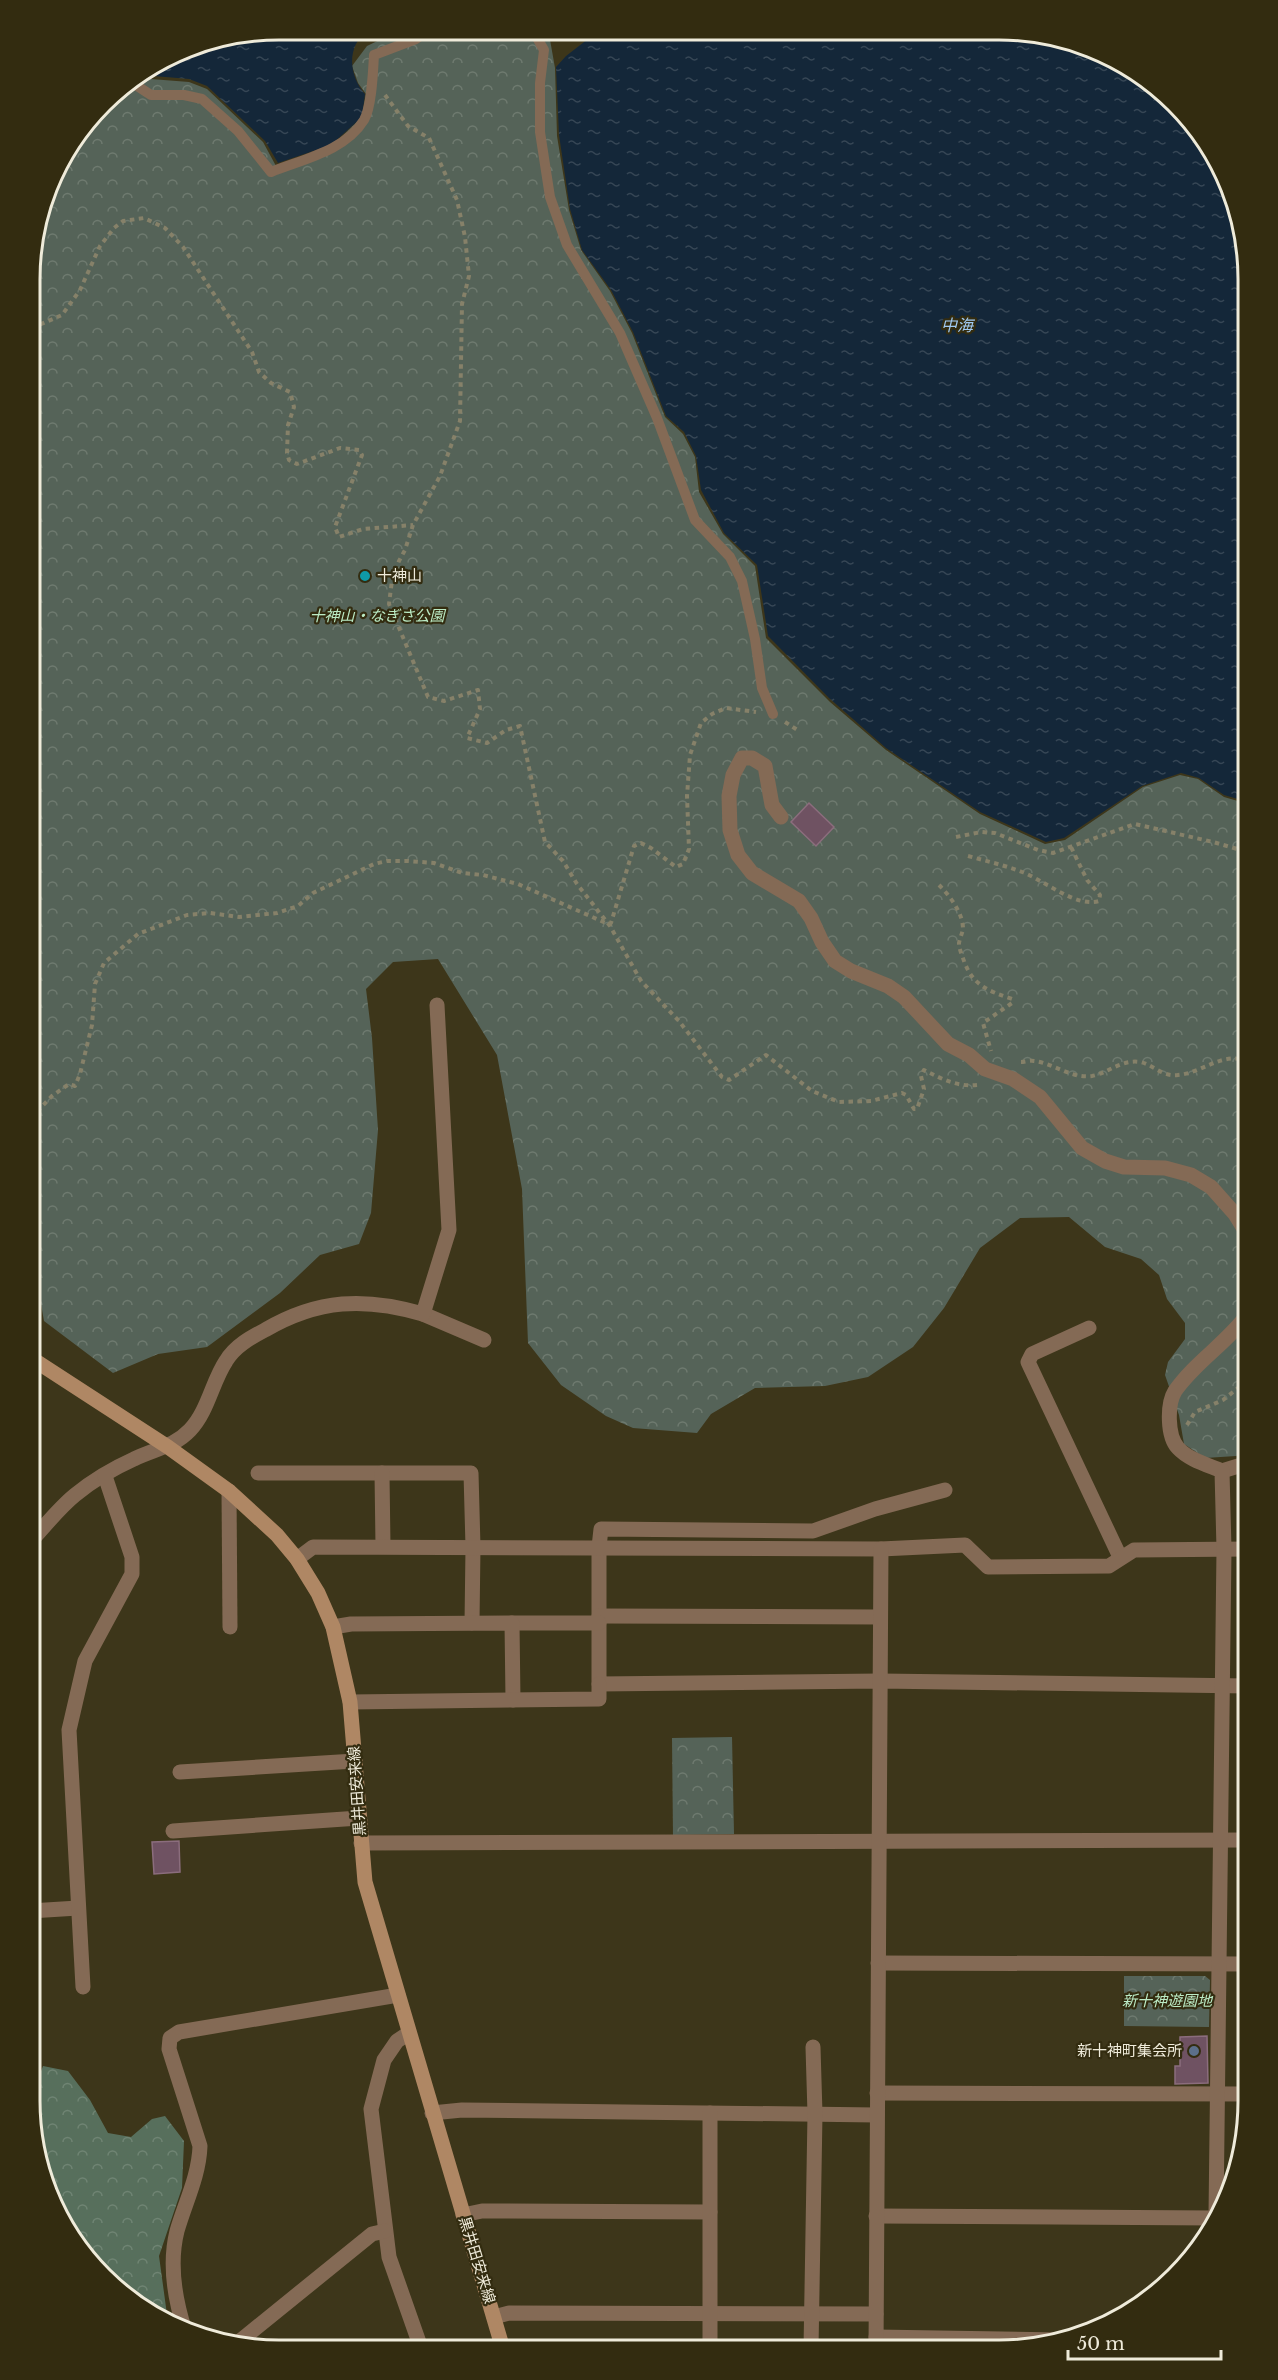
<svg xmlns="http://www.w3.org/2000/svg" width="1278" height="2380" font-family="'Libre Baskerville','Noto Sans JP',serif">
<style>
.forest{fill:url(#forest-crowns)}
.park{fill:url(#park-crowns)}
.water{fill:url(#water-ripples)}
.building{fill:#6f5262;stroke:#8b6d7d;stroke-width:1.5}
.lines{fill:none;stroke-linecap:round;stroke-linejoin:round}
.path{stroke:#868169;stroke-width:4;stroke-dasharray:4.5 4.5;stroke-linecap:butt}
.lane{stroke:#846a55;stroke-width:10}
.street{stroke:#846a55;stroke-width:15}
.secondary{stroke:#af8764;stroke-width:15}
.culture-dot{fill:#0f9aa8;stroke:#332c10;stroke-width:2}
.service-dot{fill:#5c6f8a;stroke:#332c10;stroke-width:2}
.labels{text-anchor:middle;stroke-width:4.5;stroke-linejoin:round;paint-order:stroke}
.poi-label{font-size:15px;fill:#efebda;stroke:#332c10;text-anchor:start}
.park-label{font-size:15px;font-style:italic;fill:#bbebc5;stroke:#332c10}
.street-label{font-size:15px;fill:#efebda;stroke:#332c10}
.water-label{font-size:16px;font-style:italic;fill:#a1caf2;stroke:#332c10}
.rim{fill:none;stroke:#efebda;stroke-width:3}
</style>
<defs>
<pattern id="forest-crowns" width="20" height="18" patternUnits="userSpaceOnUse" patternTransform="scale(1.5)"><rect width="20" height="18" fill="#576f5c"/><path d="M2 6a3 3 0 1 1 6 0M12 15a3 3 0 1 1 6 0" fill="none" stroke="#6f8473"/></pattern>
<pattern id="park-crowns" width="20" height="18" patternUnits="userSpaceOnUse" patternTransform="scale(1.5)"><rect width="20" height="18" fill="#556358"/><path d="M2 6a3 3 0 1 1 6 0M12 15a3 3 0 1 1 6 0" fill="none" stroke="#6e7a6f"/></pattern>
<pattern id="water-ripples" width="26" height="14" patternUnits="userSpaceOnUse" patternTransform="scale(1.5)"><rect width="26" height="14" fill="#142739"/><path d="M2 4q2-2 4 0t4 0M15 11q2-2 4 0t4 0" fill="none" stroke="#364655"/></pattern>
</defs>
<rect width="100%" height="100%" fill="#3d361a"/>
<path class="forest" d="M43,2066l25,5 22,29 18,33 23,4 21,-18 13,-3 19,25 -2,47 -23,68 9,66 -40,-24 -56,-59 -29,-58 -13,-81z"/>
<g class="park">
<path d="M398,31l148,1 3,2 6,34 2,68 12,74 12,40 29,41 22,42 33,84 18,17 12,23 4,35 24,42 32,32 11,72 64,64 56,48 94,64 65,30 20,-4 78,-53 37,-12 18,4 26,18 24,7v648l-12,4 -31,2 -21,-14 -5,-29 -14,-40 3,-13 17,-23v-16l-18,-24 -8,-24 -18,-16 -36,-12 -36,-30 -49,1 -40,30 -36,60 -31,39 -45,30 -43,9 -70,2 -44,26 -14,19 -64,-5 -27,-12 -45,-31 -33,-42 -6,-154 -25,-134 -59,-96 -45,3 -27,27 6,49 6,92 -7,83 -12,31 -39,11 -40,38 -73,54 -49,7 -45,19 -69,-52 -13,-74 1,-999 24,-79 59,-77 23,-14 51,4 18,7 56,53 13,24 56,-20 30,-29 4,-23 -8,-11 -6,-17 15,-20z"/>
<path d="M732,1737l2,97 -61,1 -1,-97z"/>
<path d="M1124,1976h81l5,4 -1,47 -85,-1z"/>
</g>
<g class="water">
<path d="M280,30l87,1c-21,16 -18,45 -2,63l-3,23 -31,28 -53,18 -13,-22 -58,-55 -18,-7 -47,-4 43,-26z"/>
<path d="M597,32l450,3 61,21 55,36 43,49 29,58 13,81v522l-24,-7 -25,-17 -18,-5 -39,13 -78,52 -18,4 -66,-30 -94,-64 -57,-50 -61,-62 -11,-71 -33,-32 -23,-43 -5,-34 -12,-24 -18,-16 -33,-84 -22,-42 -29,-40 -12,-41 -11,-74 -3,-68 10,-11z"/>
</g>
<g class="building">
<path d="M809,803l25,24 -18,19 -25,-24z"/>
<path d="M179,1841l1,31 -26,2 -2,-32z"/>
<path d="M1207,2036l1,47 -33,1v-18h5v-29z"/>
</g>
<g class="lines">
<g class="path">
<path d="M385,95l23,31 21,12 28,62 8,37 4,39 -7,28 -2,117 -20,55 -27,49 -8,25 -6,11 -7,19 -3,24 39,93 16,4 34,-11 2,19 -13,29 20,5 19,-13 14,-4 25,116 18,19 14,23 33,42 31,55 38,40 43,56 7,3 37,-25 46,36 27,11 32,-1 31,-8 4,2 8,14h3l7,-20 -3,-13 3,-6c18,9 33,17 53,15"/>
<path d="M32,328l30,-13 18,-25 20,-44 14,-18 9,-7 21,-3 21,10 18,19 69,105 7,20 12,11 19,9 4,15 -6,18 -1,28 2,7 8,4 43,-16 19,2 3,5 -27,72 4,10 24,-8 50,-4"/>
<path d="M785,722l14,9"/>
<path d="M956,837l25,-5 14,1 43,17 15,3 82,-29 78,18 35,10"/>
<path d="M968,856c18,5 36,9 54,16 22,8 54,36 77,29l1,-6 -13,-15 -16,-33"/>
<path d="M939,885c11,11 24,28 24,44 -1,5 -3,9 -4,14 0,6 3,12 5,18 9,25 25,30 48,38v4l-29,20 8,28"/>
<path d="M1021,1062c4,0 9,-2 13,-1 19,2 37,18 58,15 16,-3 30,-17 48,-14 14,3 22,15 38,13 25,-2 44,-24 70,-14"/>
<path d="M31,1118l21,-22 17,-12 6,2 5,-12 12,-49 3,-41 9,-21 34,-29 49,-19 23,-2 29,4 38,-4 21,-7 15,-13 61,-29 13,-3h21l26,2 28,10 21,2 35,9 90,40 3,-1 23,-77 7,-3 10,5 25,19 7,-3 6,-15 -2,-53 3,-41 11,-32 11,-9 14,-6 30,4"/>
<path d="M1187,1425l8,-13 28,-12 25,-20"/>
</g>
<g class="lane">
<path d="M454,31l9,4 34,-4"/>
<path d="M528,32l8,4 8,14 -4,33v49l10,65 17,48 53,88 37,85 38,102 35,37 12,24 13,58 7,49 11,26"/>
<path d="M131,82l20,13h33l18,4 36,32 33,41c32,-13 74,-21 93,-52 8,-14 9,-49 10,-65l42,-16 11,-8"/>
</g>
<g class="street">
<path d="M781,817l-9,-12 -7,-39 -13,-8h-10l-9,17 -4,21 1,34 8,25 14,18 47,28 12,17 11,24 13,19 16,10 37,15 16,11 44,47 21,11 16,14 28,10 27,18 42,51 23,13 19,6 41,1 26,7 20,12 24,27 13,21"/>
<path d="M423,1314l61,26"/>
<path d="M1089,1328l-57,26 -4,8 92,195"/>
<path d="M1222,1471l26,-8"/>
<path d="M258,1473h213l2,74 -1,76"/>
<path d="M382,1473l1,73"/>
<path d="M945,1490l-70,19 -62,22 -212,-2 -2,18v137l281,-3 368,5"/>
<path d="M229,1491l1,136"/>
<path d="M31,1541c14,-15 28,-33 44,-46 17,-14 39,-27 59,-36 20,-10 40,-12 56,-29 18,-19 22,-48 36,-69 9,-15 24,-23 39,-31 53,-31 100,-33 158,-16l26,-84 -12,-225"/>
<path d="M297,1559l16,-12 568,2 84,-4 23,22 121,-1 25,-16 114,-1"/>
<path d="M599,1616l281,1"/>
<path d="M512,1623h87"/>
<path d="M333,1627l18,-3 161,-1 1,77"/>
<path d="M350,1702l249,-3v-15"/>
<path d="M180,1772l175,-11"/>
<path d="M173,1831l186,-13"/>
<path d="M361,1843l887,-3"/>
<path d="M30,1911l48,-3"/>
<path d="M878,1963l369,1"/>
<path d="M83,1987l-14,-257 16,-69 47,-87v-17l-27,-81"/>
<path d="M409,2033l-12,8 -13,19 -13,49 18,148 32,91"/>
<path d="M877,2093l370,1"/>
<path d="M432,2113l30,-3 415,5"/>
<path d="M463,2215l19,-4 228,1"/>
<path d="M1216,2215l8,-666 -2,-78c-14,-6 -33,-11 -44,-23 -11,-12 -11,-44 -3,-57 20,-29 52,-48 73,-77"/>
<path d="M876,2216l339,2"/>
<path d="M494,2317l15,-4 367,1"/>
<path d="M185,2331c-10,-31 -16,-68 -8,-100 8,-28 22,-55 23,-85l-31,-97 1,-11 9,-6 219,-37"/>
<path d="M876,2337l185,3"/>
<path d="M235,2345l137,-111 13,-3"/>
<path d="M710,2349v-236"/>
<path d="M811,2349l4,-235 -2,-67"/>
<path d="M876,2350l5,-801"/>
</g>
<path class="secondary" d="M31,1358l137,89 61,44 48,44 20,24 21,34 15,34 17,75 15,180 138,467"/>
</g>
<circle class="culture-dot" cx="365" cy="576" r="6"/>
<circle class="service-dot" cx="1194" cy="2051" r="6"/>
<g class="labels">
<g class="poi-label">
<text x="377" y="581">十神山</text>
<text x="1182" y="2056" text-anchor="end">新十神町集会所</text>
</g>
<g class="park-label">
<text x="377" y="621">十神山・なぎさ公園</text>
<text x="1167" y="2006">新十神遊園地</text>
</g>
<g class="street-label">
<text transform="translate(357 1791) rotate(-94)" y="5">黒井田安来線</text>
<text transform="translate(477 2260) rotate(73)" y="5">黒井田安来線</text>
</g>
<g class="water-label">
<text x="957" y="331">中海</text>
</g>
</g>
<path d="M0 0H1278V2380H0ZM279 40H999A239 239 0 0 1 1238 279V2101A239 239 0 0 1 999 2340H279A239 239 0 0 1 40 2101V279A239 239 0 0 1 279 40Z" fill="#332c10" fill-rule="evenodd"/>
<path class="rim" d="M279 40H999A239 239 0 0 1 1238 279V2101A239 239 0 0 1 999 2340H279A239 239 0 0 1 40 2101V279A239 239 0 0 1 279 40Z"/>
<path d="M1068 2350v9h153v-9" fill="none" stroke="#efebda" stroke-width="3"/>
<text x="1077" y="2350" font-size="18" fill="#efebda" stroke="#332c10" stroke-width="4.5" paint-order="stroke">50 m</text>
</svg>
